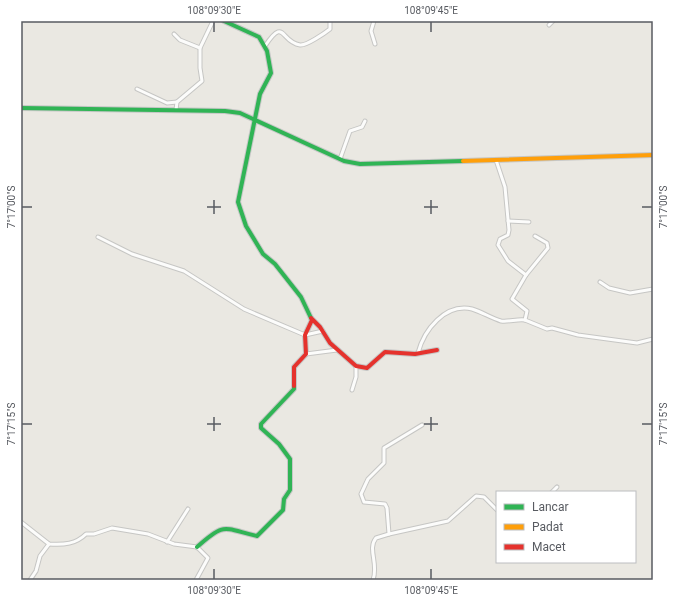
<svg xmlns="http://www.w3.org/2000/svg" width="674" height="601" font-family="Roboto,sans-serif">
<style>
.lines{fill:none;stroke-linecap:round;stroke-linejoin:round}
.street-casing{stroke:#c6c6c4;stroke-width:5}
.fast-casing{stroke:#c6c7c6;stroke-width:6}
.slow-casing{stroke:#c6c7c6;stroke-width:6}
.jam-casing{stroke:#c6c7c6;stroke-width:6}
.street{stroke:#fcfcfb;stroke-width:3}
.fast{stroke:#30b455;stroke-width:4}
.slow{stroke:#ff9f0a;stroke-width:4}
.jam{stroke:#e5322d;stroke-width:4}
.ticks{fill:none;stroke:#585b61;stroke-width:1.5}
.neatline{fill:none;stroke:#585b61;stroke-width:1.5}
.ticks-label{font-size:10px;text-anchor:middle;fill:#585b61}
</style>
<rect width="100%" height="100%" fill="#eae8e2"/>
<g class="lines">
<defs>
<g id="street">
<path d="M374,21l-3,10 4,13"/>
<path d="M549,25l4,-4"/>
<path d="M174,34l6,6 20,8"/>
<path d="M265,46c20,-30 15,-4 35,-1 6,1 25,-12 30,-16v-8"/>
<path d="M137,89l30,14 10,-1"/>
<path d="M176,110l1,-8 25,-21 -2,-13v-20l13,-27"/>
<path d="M340,159l10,-28 12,-4 3,-6"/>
<path d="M496,160l9,27 4,43 -1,5 -8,4 -2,6 10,16 18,14 -14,24 15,12 -2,9 22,9 5,-1 26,7 59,8 16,-4"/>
<path d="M508,221l21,1"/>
<path d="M98,237l34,17 52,17 60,38 61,26 18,-4"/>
<path d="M526,275l22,-27 -1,-5 -12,-7"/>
<path d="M600,282l9,6 21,5 23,-4"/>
<path d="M418,353c6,-23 27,-50 54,-44 10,3 19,9 29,12 8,1 16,-2 24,-1"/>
<path d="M306,354l31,-4"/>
<path d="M352,390l4,-13v-11"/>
<path d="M552,492l5,-5"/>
<path d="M21,522l28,22c15,1 27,0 37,-10h8l18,-6 36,6 26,10 23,3 11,11 -12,22"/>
<path d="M389,534l59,-13 28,-25 8,1 13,13"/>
<path d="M167,542l21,-33"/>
<path d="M30,580l6,-9 4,-15 9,-12"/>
<path d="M373,580c6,-16 -6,-31 3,-42l13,-4 -2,-26 -2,-4 -21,-2 -3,-8 7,-15 16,-16v-15l38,-23"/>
</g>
<g id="fast">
<path d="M224,21l35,16 8,14 4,22 -11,21 -22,108 8,24 17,28 12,10 26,33 10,21"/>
<path d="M21,108l204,3 15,2 104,48 16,3 103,-3"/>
<path d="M197,547c28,-25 25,-19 60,-11l26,-26 1,-11 6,-9v-31l-11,-15 -18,-16v-4l33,-35v-3"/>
</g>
<path id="slow" d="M463,161l190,-6"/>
<g id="jam">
<path d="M311,318l9,9 10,16 26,23 11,2 18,-16 30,2 22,-4"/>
<path d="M294,386v-19l12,-13 -1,-19 7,-15"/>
</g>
</defs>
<use href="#street" class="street-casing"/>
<use href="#fast" class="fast-casing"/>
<use href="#slow" class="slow-casing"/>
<use href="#jam" class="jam-casing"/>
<use href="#street" class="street"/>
<use href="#fast" class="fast"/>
<use href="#slow" class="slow"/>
<use href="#jam" class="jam"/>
</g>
<path class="ticks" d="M214,22v10M431,22v10M214,200v14M431,200v14M22,207h10M207,207h14M424,207h14M642,207h10M214,417v14M431,417v14M22,424h10M207,424h14M424,424h14M642,424h10M214,569v10M431,569v10"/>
<rect width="674" height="601" fill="none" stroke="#ffffff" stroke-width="44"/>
<rect x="496" y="491" width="140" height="72" fill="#ffffff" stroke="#bcbdc0"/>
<rect x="504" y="504" width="20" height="6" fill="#30b455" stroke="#bcbdc0"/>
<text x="532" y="511" font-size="12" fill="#585b61">Lancar</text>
<rect x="504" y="524" width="20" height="6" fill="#ff9f0a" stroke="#bcbdc0"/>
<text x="532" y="531" font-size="12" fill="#585b61">Padat</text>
<rect x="504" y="544" width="20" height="6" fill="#e5322d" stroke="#bcbdc0"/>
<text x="532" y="551" font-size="12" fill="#585b61">Macet</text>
<rect x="22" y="22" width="630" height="557" class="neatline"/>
<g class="ticks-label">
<text x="214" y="14">108°09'30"E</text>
<text x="431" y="14">108°09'45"E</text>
<text transform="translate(11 207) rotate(-90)" y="4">7°17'00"S</text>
<text transform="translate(663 207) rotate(-90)" y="4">7°17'00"S</text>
<text transform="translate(11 424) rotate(-90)" y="4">7°17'15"S</text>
<text transform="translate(663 424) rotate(-90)" y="4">7°17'15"S</text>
<text x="214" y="594">108°09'30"E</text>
<text x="431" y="594">108°09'45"E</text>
</g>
</svg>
